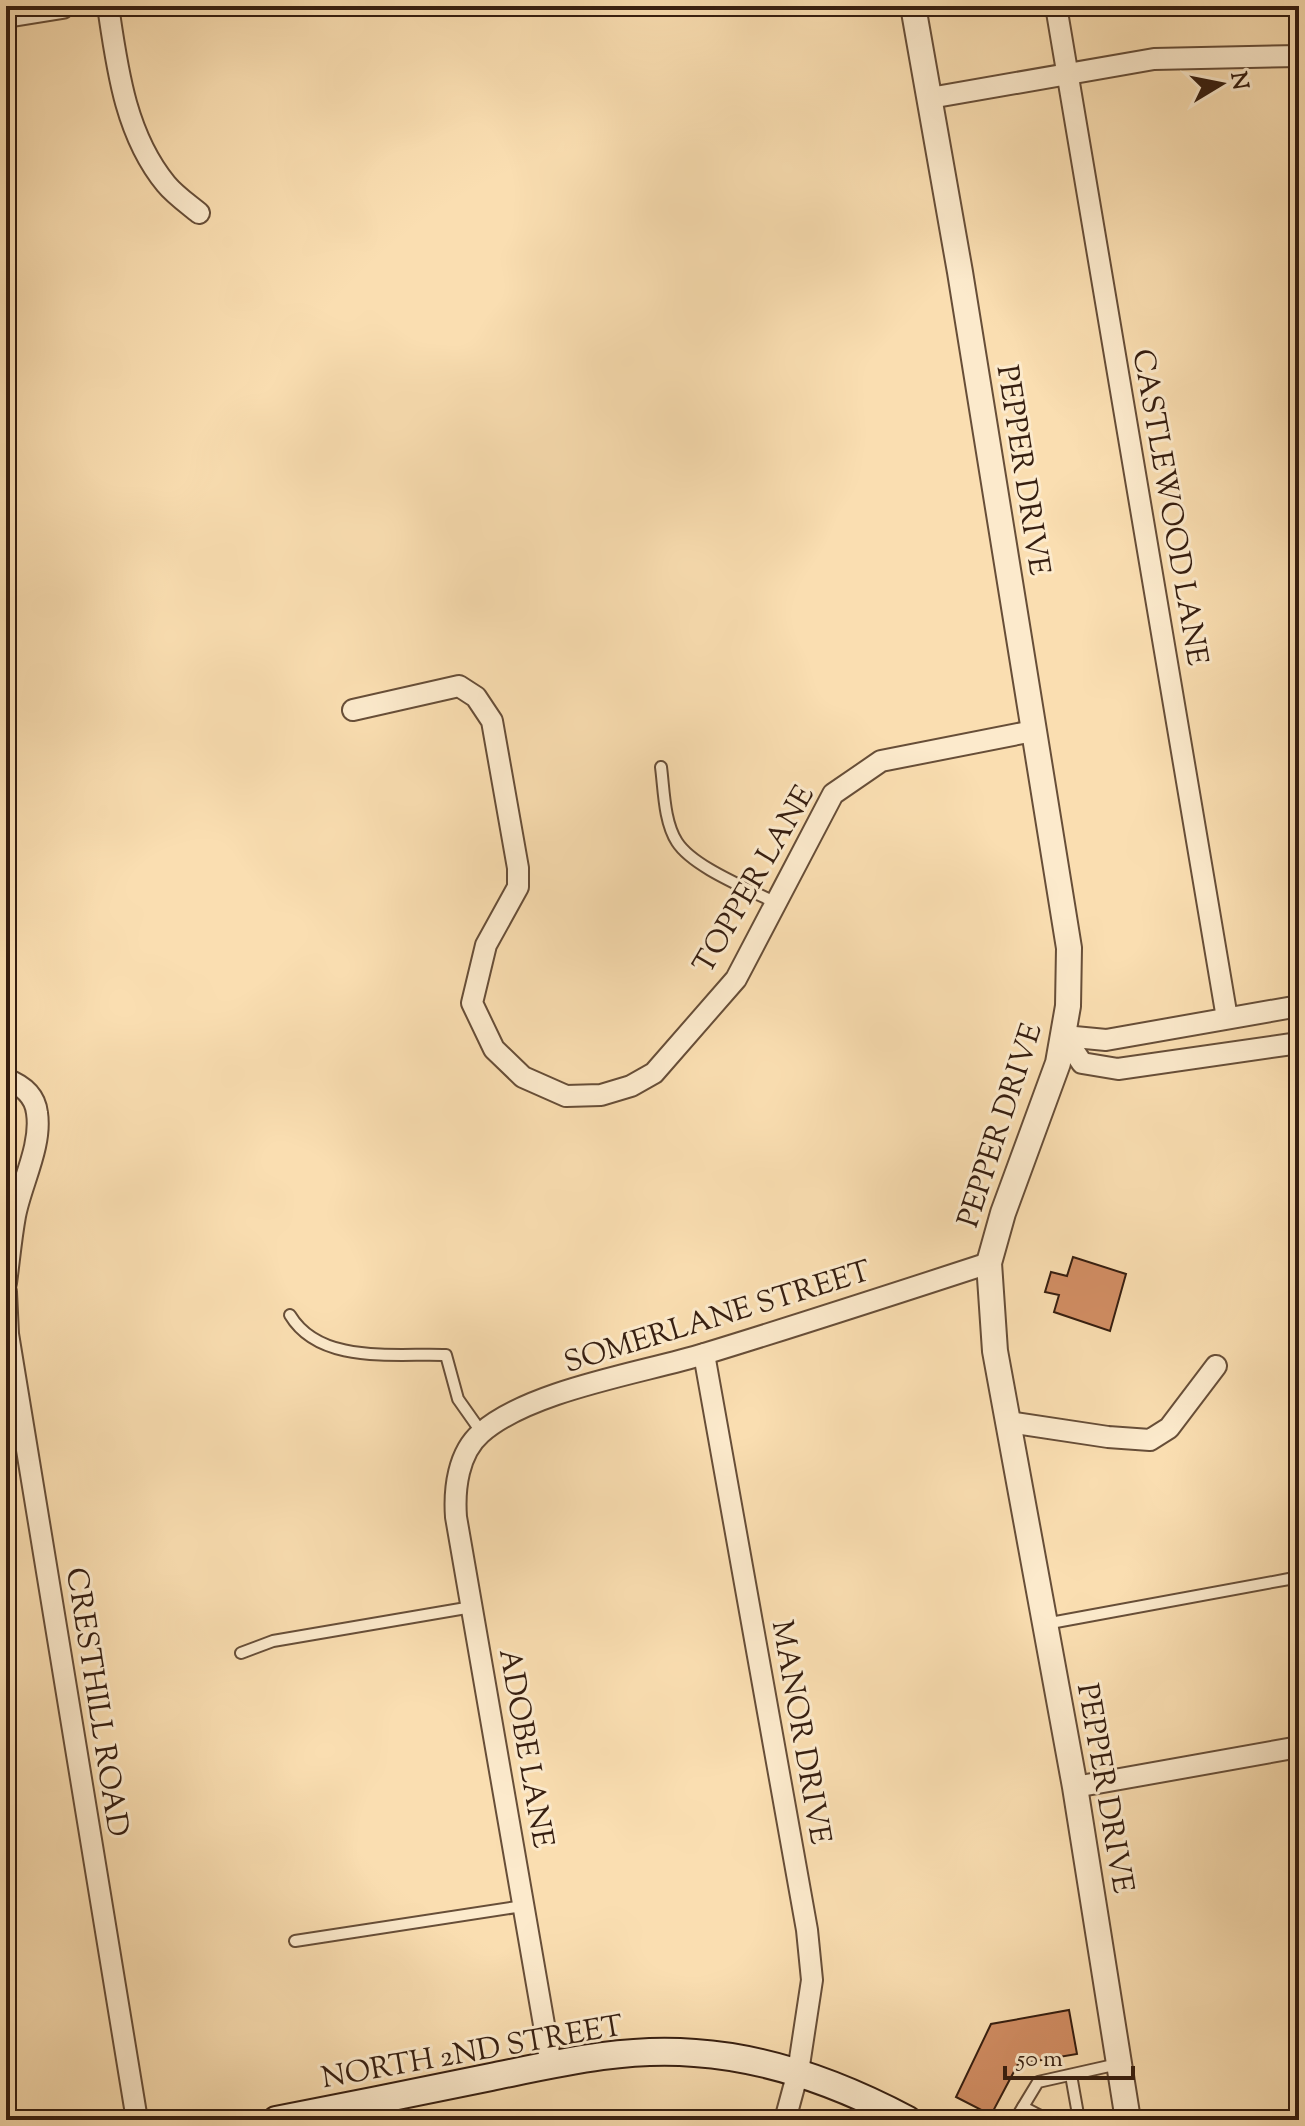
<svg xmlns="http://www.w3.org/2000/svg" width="1305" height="2126" font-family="'Sorts Mill Goudy',serif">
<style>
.building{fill:#d28e64;stroke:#361e10;stroke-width:2}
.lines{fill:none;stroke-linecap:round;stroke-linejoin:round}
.service-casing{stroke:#674e38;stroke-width:14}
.minor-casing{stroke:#674e38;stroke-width:24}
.tertiary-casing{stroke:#674e38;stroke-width:28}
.secondary-casing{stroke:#361e10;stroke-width:30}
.service{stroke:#fceacc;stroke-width:10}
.minor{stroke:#fceacc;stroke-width:20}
.tertiary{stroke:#fceacc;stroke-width:24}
.secondary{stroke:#fceacc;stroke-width:26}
.labels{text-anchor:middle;stroke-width:6;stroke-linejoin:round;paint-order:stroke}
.street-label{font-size:30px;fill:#361e10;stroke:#fceacc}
</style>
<rect width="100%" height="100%" fill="#fadeb1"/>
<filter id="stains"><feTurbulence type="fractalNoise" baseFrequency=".0025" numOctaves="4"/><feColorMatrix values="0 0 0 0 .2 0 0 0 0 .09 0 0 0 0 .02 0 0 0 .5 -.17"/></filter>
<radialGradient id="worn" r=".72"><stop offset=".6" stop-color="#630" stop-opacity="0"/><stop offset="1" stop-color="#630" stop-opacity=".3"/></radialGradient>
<g class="building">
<path d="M1073,1257l53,17 -16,57 -56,-19 5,-17 -14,-3 6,-20 16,4z"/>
<path d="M1069,2010l8,44 -59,10 -27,51 -35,-18 35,-73z"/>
</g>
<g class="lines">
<defs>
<g id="service">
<path d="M661,767c3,23 3,55 16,75 16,25 70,46 97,60"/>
<path d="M290,1315c30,50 105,38 156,40l12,44 24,34"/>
<path d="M1045,1624l244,-45"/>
<path d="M241,1653l32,-12 199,-34"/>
<path d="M295,1941l228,-35"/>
<path d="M1071,2075l8,45"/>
<path d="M1023,2107l25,13"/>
<path d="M1015,2120l23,-38 80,-18"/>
</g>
<g id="minor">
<path d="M108,6c9,61 17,128 58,178 9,11 22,20 33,29"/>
<path d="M1056,6l171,1012"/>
<path d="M930,98l224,-39 145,-3"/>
<path d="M353,710l106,-24 17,11 16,24 26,147v19l-32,58 -14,58 22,46 29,28 43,19 35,-1 30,-9 23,-13 82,-94 97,-185 48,-33 152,-30"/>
<path d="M1064,1036l18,27 36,6 181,-26"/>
<path d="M1064,1036l42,4 193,-34"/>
<path d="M6,1079c16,6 29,16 31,34 5,33 -16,71 -22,103 -4,22 -6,45 -9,67"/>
<path d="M6,1292l2,42 129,786"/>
<path d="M704,1354l103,576 5,50 -14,92 -13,48"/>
<path d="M1009,1422l99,15 42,3 19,-12 47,-62"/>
<path d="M1075,1787l224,-40"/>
<path d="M551,2065l-95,-548c-2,-28 2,-64 25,-84 49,-43 161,-60 223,-79 95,-29 190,-60 285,-91"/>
</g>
<g id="tertiary">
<path d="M913,6l47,266 109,676 -1,58 -10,57 -55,150 -14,50 6,88 80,436 53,333"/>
<path d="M6,15l56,-9"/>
</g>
<path id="secondary" d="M276,2120c72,-14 143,-28 215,-43 68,-14 134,-30 204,-24 76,5 147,32 213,67"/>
</defs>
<use href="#service" class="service-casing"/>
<use href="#minor" class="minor-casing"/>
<use href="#tertiary" class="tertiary-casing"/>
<use href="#secondary" class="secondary-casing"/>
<use href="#service" class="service"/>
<use href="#minor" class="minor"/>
<use href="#tertiary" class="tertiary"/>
<use href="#secondary" class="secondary"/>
</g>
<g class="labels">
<g class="street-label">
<text transform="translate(1024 470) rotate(81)" y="10">PEPPER DRIVE</text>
<text transform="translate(1171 507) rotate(80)" y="10">CASTLEWOOD LANE</text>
<text transform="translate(753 879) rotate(-60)" y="10">TOPPER LANE</text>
<text transform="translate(999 1125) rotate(-72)" y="10">PEPPER DRIVE</text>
<text transform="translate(717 1316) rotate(-17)" y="10">SOMERLANE STREET</text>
<text transform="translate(98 1702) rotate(81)" y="10">CRESTHILL ROAD</text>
<text transform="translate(802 1732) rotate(80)" y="10">MANOR DRIVE</text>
<text transform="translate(527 1748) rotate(80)" y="10">ADOBE LANE</text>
<text transform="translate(1106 1788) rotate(80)" y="10">PEPPER DRIVE</text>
<text transform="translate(472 2051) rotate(-10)" y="10">NORTH 2ND STREET</text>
</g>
</g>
<rect width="1305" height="2126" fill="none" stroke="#fadeb1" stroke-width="32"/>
<rect x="8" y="8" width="1289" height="2110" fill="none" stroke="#361e10" stroke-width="4"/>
<rect x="16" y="16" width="1273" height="2094" fill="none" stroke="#361e10" stroke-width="2"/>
<g transform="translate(1221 84) rotate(80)" stroke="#fceacc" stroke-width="6" paint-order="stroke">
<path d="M0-6L14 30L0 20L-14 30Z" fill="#361e10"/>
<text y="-12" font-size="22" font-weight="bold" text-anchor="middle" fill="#361e10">N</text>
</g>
<path d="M1005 2066v12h128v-12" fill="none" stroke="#361e10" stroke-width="4"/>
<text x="1017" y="2066" font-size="24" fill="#361e10" stroke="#fceacc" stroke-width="6" paint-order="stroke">50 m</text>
<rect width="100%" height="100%" filter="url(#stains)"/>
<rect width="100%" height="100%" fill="url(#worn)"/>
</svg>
